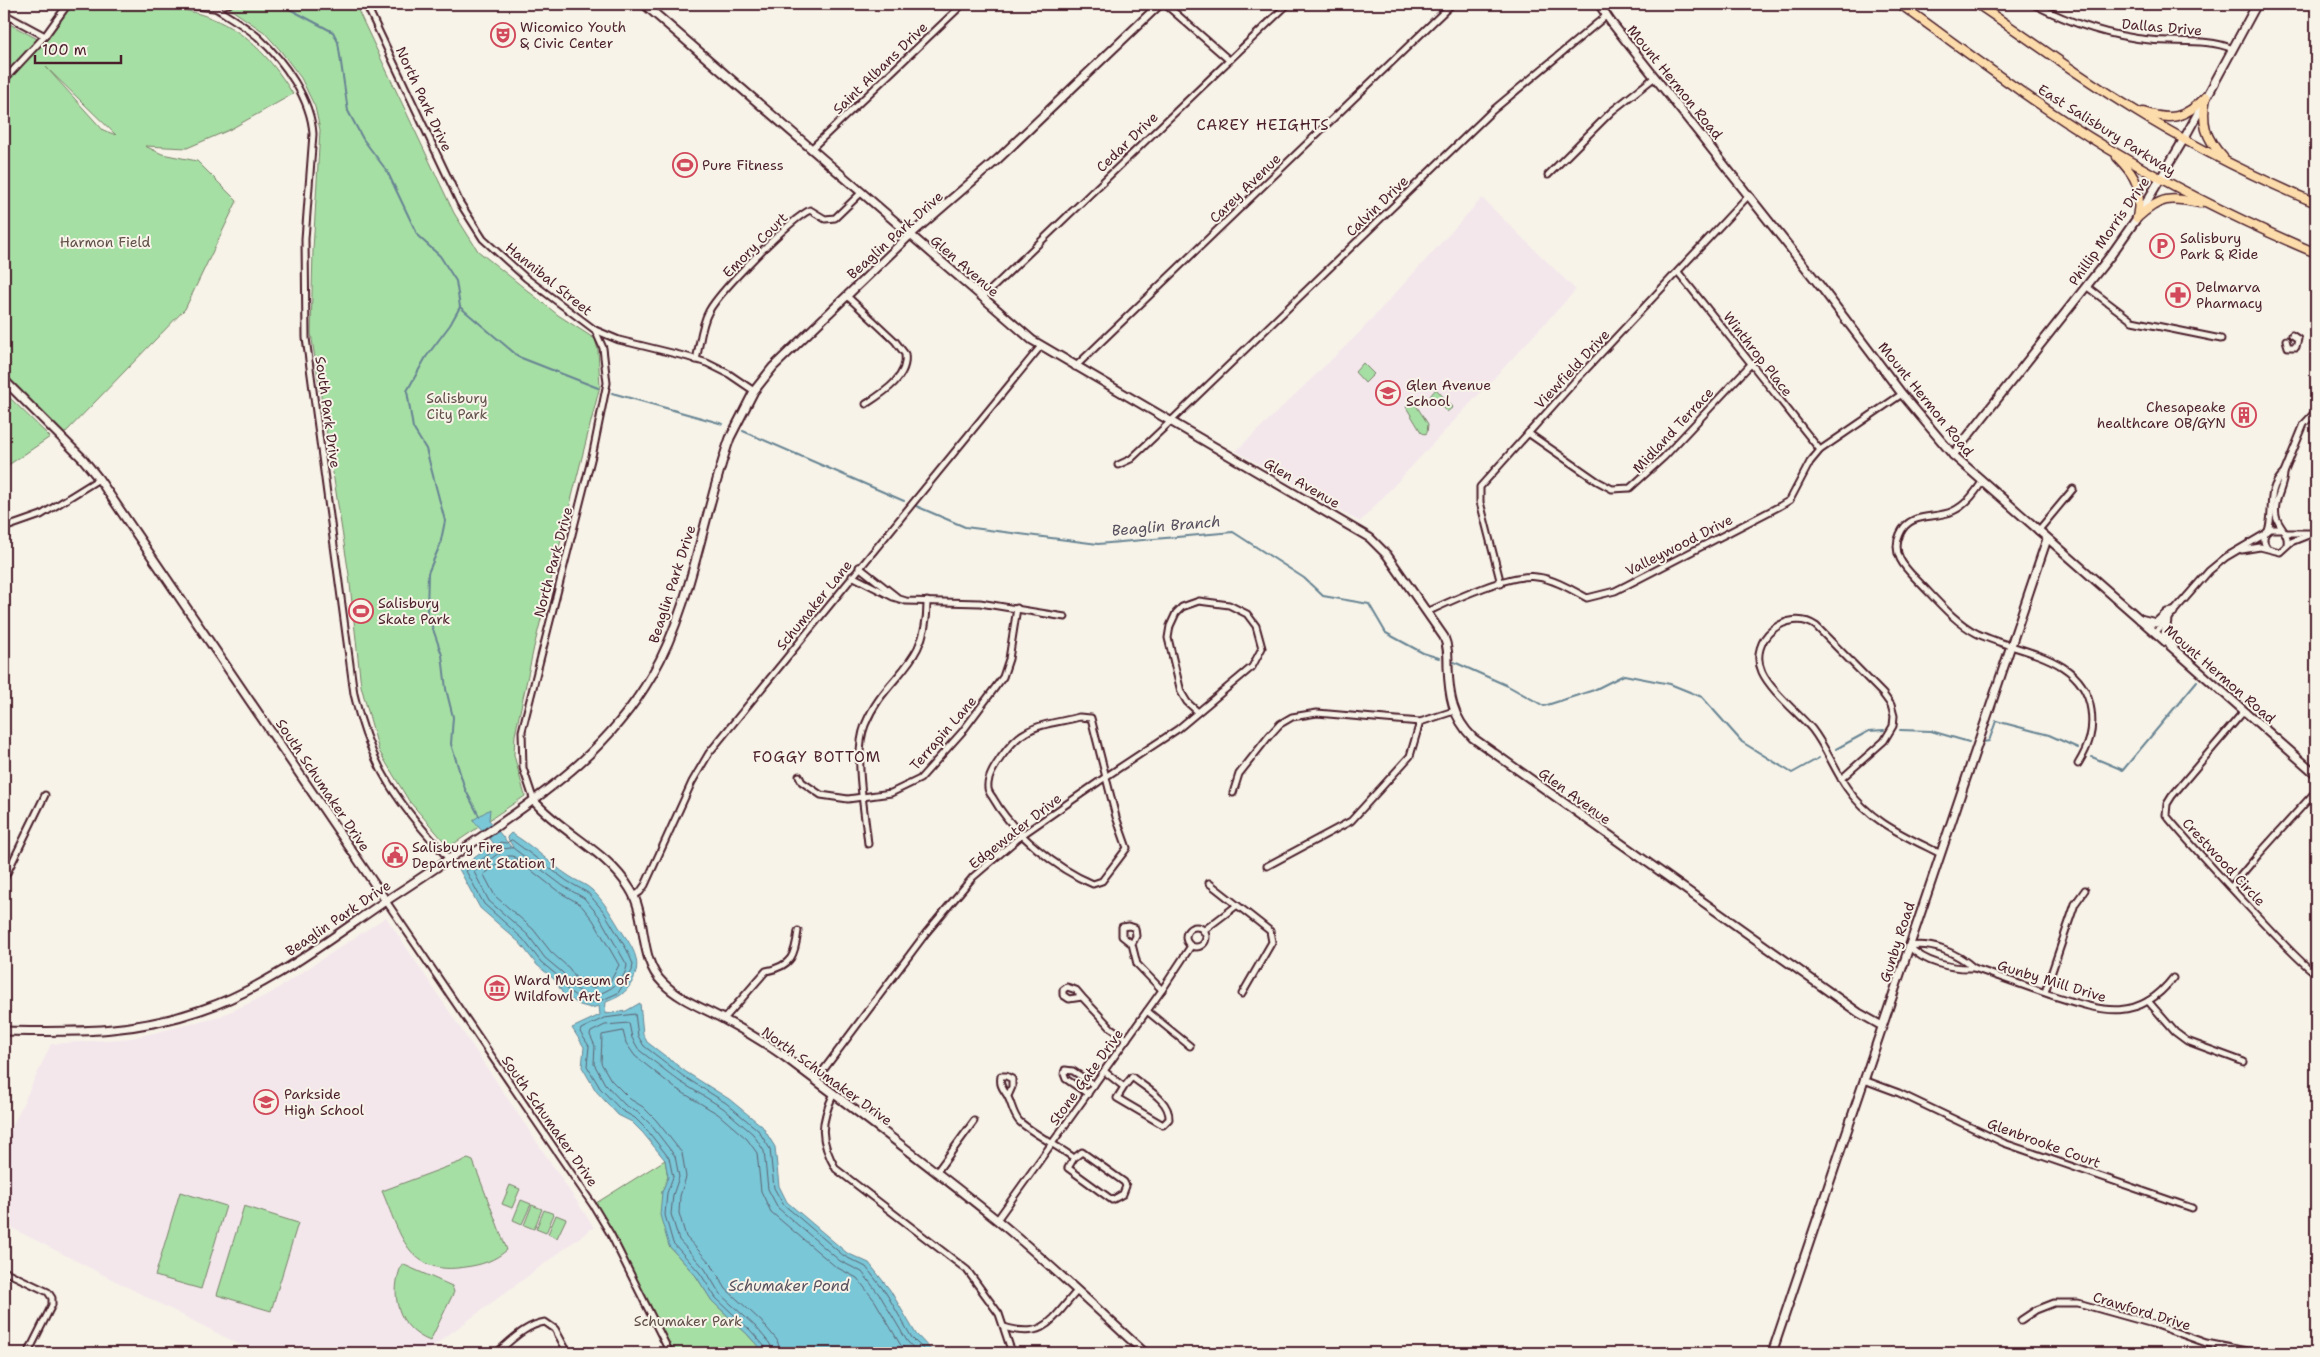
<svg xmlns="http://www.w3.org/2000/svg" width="2320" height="1357" font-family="'Shantell Sans',sans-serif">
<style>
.built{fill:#f3e7ec}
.green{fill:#a6dfa4;stroke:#787f68;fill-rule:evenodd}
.water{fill:#7ac7d8;stroke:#678493}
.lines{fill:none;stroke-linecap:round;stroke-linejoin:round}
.shore{stroke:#5d6270;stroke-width:1}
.stream{stroke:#678493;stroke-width:2}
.street-casing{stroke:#4a1f2b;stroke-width:9}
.secondary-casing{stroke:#4a1f2b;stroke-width:11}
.primary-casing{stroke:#4a1f2b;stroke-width:11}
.street{stroke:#f7f3e8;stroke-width:5}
.secondary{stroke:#f7f3e8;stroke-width:7}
.primary{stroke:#fddcac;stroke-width:8}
.labels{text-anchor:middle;stroke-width:4;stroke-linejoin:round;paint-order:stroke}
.poi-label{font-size:14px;fill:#4a1f2b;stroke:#f7f3e8;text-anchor:start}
.street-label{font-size:14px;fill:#4a1f2b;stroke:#f7f3e8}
.park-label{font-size:14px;fill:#614f49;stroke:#f7f3e8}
.neighbourhood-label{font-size:15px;letter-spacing:1px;fill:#4a1f2b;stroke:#f7f3e8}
.water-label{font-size:15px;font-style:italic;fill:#58515f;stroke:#f7f3e8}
</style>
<rect width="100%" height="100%" fill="#f7f3e8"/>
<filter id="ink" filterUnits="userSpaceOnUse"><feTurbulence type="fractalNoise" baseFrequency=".02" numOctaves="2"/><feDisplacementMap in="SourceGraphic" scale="10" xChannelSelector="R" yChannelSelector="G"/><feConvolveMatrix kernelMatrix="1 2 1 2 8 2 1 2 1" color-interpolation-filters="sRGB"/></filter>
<g filter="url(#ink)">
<g class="built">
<path d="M1482,198l94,92 -216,232 -124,-71 122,-117z"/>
<path d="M386,917l208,310 -170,126h-168l-252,-129v-80l47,-100 81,-6 84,-20 53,-24z"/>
</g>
<g class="green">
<path d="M70,4c103,0 166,-4 223,90l-64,36 -42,18 -42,-2 17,8 35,7 40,40 -52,108 -122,126 -59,-58v-304l4,-4 -4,3v-51l41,22zM46,67l70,68 -13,-5z"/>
<path d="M223,4h132l99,209 24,38 80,64 37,24 3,11 2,36 -66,261 -19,88 -1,20 11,41 -76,51 -40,-46 -30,-50 -18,-65 -12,-111 -38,-242 2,-83 7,-120 -5,-23 -14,-29 -21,-28 -16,-18z"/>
<path d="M1363,363l11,11 -9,9 -10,-11z"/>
<path d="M1436,389l17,18 -6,5 -17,-16z"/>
<path d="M7,395l43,42 -46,31v-71z"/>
<path d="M1411,402h3l14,22 -1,9 -3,1 -3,-2 -15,-25z"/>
<path d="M468,1159l5,2 34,89c-13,11 -26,15 -42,17 -57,10 -65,-34 -83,-76z"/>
<path d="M665,1160l3,17 -6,15 7,54 27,30 16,25 35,33 17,19h-93l-78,-148z"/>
<path d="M510,1185l10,4 -8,19 -10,-4z"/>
<path d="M180,1192l46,14 -25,83 -46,-13z"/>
<path d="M521,1200l10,4 -9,20 -9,-4z"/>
<path d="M532,1205l10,4 -8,20 -10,-4z"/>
<path d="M244,1206l54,17 -27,88 -54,-16z"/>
<path d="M544,1210l10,4 -8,19 -10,-4z"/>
<path d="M556,1215l10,4 -9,19 -9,-4z"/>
<path d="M402,1264l50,22 2,6 -24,49c-33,-13 -41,-47 -28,-77z"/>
</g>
<path class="water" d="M490,809l-1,11 23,28 1,-1 -6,-10 4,-4c21,12 38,30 58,43 7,5 17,8 23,14 11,10 19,24 27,37 12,19 25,33 13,55 -7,12 -13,15 -26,20l-1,12 21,-3 14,-8 3,31 4,8 39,30 43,27 33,27 13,21 4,39 8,16 60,51 22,10 21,27 26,44 18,19h-170l-17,-19 -35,-33 -16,-25 -27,-30 -9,-31 2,-23 6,-15 -3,-17 -22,-27 -11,-11 -14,-7 -22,-24 -14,-24 2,-20 -12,-19 28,-13 -1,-9 -8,2 -11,-3 -17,-11 -8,-14 -18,-15 -17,-22 -40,-35 -21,-39 33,-24 8,10 -8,-14 -19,-21z"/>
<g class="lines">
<g class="shore">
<path d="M512,840l55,41 21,12 16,19 23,38 6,14 -1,7 -14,22 -18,8 -9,1 -9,-2 -15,-10 -8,-13 -18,-15 -18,-23 -39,-35 -18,-33 30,-22 4,-7 6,1z"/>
<path d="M513,848l50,38 21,12 15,18 28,49c-2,17 -20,28 -36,31l-7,-2 -12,-8 -9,-13 -18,-15 -17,-23 -39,-34 -15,-29 30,-23z"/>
<path d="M508,856h5l46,36 21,12 13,16 26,45 -8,15 -19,8 -15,-8 -8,-12 -18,-16 -18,-23 -38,-33 -11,-21z"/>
<path d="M767,1353l-1,-5 -15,-17 -35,-33 -16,-25 -27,-30 -8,-28 2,-22 6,-16 -4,-19 -22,-28 -12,-12 -14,-8 -21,-22 -13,-22 2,-20 -9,-14 1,-3 23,-11 31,-4 3,22 6,10 39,30 43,27 32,27 12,19 4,39 9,16 61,52 22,11 20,26 26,45 15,15"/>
<path d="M773,1353l-3,-9 -14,-17 -36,-33 -15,-25 -26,-29 -8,-26 2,-19 6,-18 -4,-21 -24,-31 -12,-12 -14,-8 -20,-21 -11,-20 1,-18 -5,-11 1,-3 14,-7 24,-2 3,15 7,12 40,31 44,27 30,26 11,17 4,38 10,19 62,53 22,11 19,25 26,44 11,12"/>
<path d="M781,1353l-4,-13 -16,-19 -35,-32 -15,-25 -25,-27 -7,-24 1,-17 6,-19 -4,-24 -26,-33 -13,-13 -13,-8 -19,-19 -10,-17 1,-28 21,-4 3,12 9,13 40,32 43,26 29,25 10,14 4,38 10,21 65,55 21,11 18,23 25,43 8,9"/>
</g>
<g class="stream">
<path d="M280,4l53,28 5,10 10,69 15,28 24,32 31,65 22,20 16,25 4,26 -10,18 -24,32 -19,34 6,37 13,21 19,72 -5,24 -12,28 -1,39 15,43 4,34 7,28 -2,27 14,45 14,27"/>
<path d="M460,307l59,50 79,31"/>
<path d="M612,393l111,31"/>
<path d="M743,431l161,70"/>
<path d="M916,506l49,21 133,17 135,-12 71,46 19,18 46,8 17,29 37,20 16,5"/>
<path d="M1454,662l54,24 36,20 50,-16 30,-15 46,9 32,13 40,45 50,31 27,-15"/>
<path d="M1900,730l31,1 38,11"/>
<path d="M1983,742l6,-1 7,-20 53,14 29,13"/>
<path d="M1836,749l33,-18 15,-1"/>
<path d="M2092,757l31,13 74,-89"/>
</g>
<defs>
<g id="street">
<path d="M366,4l94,199 23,36 43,39 69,52 24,10 69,17 19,6 22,11 25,17"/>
<path d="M1165,4l64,56"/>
<path d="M2033,4c37,19 75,32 117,36 27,3 58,-2 83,9"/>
<path d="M214,7c15,10 32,19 45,31 25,23 52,61 54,96l-8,105 1,99 48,356c17,75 44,109 95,165"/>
<path d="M214,7l15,-3"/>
<path d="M4,14l41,22"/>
<path d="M4,80l41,-44 23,-32"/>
<path d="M812,148l151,-144"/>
<path d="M1548,175l64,-64 43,-34"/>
<path d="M1678,272l142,178"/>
<path d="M2086,286l46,35 89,18"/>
<path d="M847,296l48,45 10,13c4,23 -22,39 -39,50"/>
<path d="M982,298l306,-294"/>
<path d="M2286,340l2,7h8l2,-8 -6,-4"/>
<path d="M696,360c4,-16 5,-35 13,-49 11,-20 80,-91 101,-101l15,9 10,-1 27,-26"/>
<path d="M1075,367l377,-363"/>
<path d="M1528,433l69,48 15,8 18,-1 34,-31 87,-93"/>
<path d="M1118,465l13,-6 39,-37 322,-311 115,-96"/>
<path d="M2284,473c0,15 -11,26 -8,43 2,11 13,16 11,28"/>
<path d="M1982,482c-8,12 -16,23 -29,29 -19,9 -43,0 -53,23 -9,19 4,33 17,46 18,18 36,41 59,53 40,20 107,21 115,77 3,21 -2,36 -13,54"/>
<path d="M4,528l37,-13 58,-36"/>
<path d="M2038,531l35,-42"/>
<path d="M2268,531c7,-21 -3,-40 16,-58l20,-49 12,-13"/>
<path d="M2286,533h26"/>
<path d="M2267,548c-5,-7 -4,-15 4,-19h11"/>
<path d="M2242,550l18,-3 20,5 11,-10 25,-10"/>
<path d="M859,567l38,30"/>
<path d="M852,576l41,21 13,4 74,2 85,14"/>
<path d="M1501,584l-21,-82v-15l96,-107 173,-185"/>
<path d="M1427,612c26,-12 83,-39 110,-35 17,2 35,13 50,21l28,-7 12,-6 153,-79 10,-6 20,-38 10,-12 82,-56"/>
<path d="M2155,633l54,-62 17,-14 39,-23"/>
<path d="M2244,711l-72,85 -5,8 -1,11c16,20 139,156 150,158"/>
<path d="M1079,717l12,1 25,99 11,31 -25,33 -9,3c-37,-15 -80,-51 -100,-86 -1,-2 -5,-6 -5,-10 -2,-15 24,-48 37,-55 15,-10 37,-11 54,-16z"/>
<path d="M799,776l3,6 19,13 27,4 43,-6 29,-14 42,-47 41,-55 6,-18 8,-51"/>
<path d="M1841,779l43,-38 9,-15 1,-10 -3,-11 -8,-11 -67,-68c-28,-19 -69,13 -54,46 8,18 36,41 50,57 14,18 22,40 35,59 22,33 58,48 92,65"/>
<path d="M1233,793l6,-19 30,-38 11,-12 12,-7 25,-4 103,9 34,-11"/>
<path d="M534,801l-11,-33 -1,-37 71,-279 14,-69 -4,-35 -8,-18"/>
<path d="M868,844c-3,-32 -15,-89 -3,-119 21,-52 63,-57 62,-124"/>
<path d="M1267,866l84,-45 59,-65 10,-34"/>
<path d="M4,879l41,-84"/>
<path d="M1209,883l61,48 2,11 -30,52"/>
<path d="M2231,887l28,-33 57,-63"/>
<path d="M634,896l6,-4 5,-7 47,-103 17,-29 332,-407"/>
<path d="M386,901l207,304 18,30 59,118"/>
<circle cx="1196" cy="937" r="10"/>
<path d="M1203,931l33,-25"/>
<path d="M1132,944l4,-8 -1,-8 -6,-2 -7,1v9l10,8 5,20 25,26"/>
<path d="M1909,946c23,-4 48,7 65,22 26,9 51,18 77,27 48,15 86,30 122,-17"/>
<path d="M1909,946c15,17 43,23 65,22"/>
<path d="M2045,992l30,-88 10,-14"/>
<path d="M1082,997l-6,-7 -9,-3 -4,3v5l6,4 13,-2 29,31 16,11"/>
<path d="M2148,1001l27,31 12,9 57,21"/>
<path d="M1147,1011l43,35"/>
<path d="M724,1019l42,-48c26,-5 29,-16 32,-40"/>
<path d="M1104,1071l20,16 8,-10c13,11 38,23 37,42l-6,6 -46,-27 7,-11"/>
<path d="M816,1080l110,-147 47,-56 49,-42 85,-59 71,-47 74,-62 10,-19 -6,-22 -9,-12 -18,-9 -30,-4 -17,6 -6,6 -6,13 -2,12 13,54 6,10 11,10"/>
<path d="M1864,1080l35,13 105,50 188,65"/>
<path d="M834,1093c-14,30 -15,47 2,76l131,101 32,44 13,39"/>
<path d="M1088,1094l-22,-15 -2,-5 1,-4 8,1 21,14"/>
<path d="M1008,1096l4,-9v-8l-6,-3h-5c-2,11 3,13 7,21 4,8 5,17 11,24 10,10 42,27 55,37l-6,10 44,32 11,-6 3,-8 -2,-4 -42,-30 -8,6"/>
<path d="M936,1173l38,-52"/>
<path d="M997,1220l165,-230 29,-44"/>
<path d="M4,1271l44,21 4,6v7l-24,48"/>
<path d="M2021,1320l15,-10 18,-7h24l75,21 53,19 52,10"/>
<path d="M1004,1327c41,13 48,-8 73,-36"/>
<path d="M4,1352l2,1"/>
<path d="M496,1353c15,-12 29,-28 49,-31l10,7 13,24"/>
<path d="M2218,1353l2,-7"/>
</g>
<g id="secondary">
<path d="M185,4l29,3"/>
<path d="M644,4l388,336 338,198 17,17 57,82c4,9 4,19 4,30 1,28 4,50 25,71l386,275 23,13"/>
<path d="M1599,4l12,18 210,265 81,107 51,61 363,319"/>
<path d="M4,380l79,79 16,20 287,422"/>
<path d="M1953,455l158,-200 26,-37 47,-79 73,-135"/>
<path d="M2140,619l16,4 11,-10 6,-1"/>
<path d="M2167,619l-2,16 6,9"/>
<path d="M534,801c29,33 73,50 96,88 18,28 8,70 33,94 18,18 41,25 62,37 22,12 44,25 64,40 70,53 140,105 208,160 51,42 99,88 148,133"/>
<path d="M4,1031c71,1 128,3 197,-21 66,-22 123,-67 180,-106 36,-23 71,-47 106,-71 66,-45 124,-87 165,-158 40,-69 51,-161 78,-237l24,-47 19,-24 137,-132 88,-76 162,-155"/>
<path d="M1772,1353l275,-814"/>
</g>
<g id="primary">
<path d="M1900,4c68,49 136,101 209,145 67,40 136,74 207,104"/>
<path d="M1977,4c51,34 101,72 154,104 59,37 121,68 185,95"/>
<path d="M2206,97c-5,25 -1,41 17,60"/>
<path d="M2143,112c28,9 41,7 63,-15"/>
<path d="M2117,157c21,21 25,32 20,61"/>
<path d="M2137,218c24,-22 33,-21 63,-15"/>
</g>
</defs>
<use href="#street" class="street-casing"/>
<use href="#secondary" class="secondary-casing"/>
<use href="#primary" class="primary-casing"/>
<use href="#street" class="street"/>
<use href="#secondary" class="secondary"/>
<use href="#primary" class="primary"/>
</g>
</g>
<defs>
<symbol id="theatre-ring" viewBox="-11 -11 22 22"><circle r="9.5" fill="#f7f3e8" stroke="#d1495b" stroke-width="1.5"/><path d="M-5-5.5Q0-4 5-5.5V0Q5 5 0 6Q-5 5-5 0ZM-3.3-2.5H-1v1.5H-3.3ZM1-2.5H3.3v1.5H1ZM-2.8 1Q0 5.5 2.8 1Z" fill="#d1495b"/></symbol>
<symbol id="stadium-ring" viewBox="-11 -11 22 22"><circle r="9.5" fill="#f7f3e8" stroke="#d1495b" stroke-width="1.5"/><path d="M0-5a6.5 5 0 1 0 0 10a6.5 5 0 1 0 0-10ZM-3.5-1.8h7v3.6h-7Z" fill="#d1495b"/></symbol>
<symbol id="parking-ring" viewBox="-11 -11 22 22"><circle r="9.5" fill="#f7f3e8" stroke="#d1495b" stroke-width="1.5"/><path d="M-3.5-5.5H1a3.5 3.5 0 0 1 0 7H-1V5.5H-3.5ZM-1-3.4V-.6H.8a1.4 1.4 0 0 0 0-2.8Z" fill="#d1495b"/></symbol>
<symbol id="pharmacy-ring" viewBox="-11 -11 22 22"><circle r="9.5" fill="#f7f3e8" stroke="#d1495b" stroke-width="1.5"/><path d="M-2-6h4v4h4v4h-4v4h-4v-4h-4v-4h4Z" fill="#d1495b"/></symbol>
<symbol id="school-ring" viewBox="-11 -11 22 22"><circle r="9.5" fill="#f7f3e8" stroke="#d1495b" stroke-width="1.5"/><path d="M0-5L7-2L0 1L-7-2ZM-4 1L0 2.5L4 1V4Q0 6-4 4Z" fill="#d1495b"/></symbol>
<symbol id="building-ring" viewBox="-11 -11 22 22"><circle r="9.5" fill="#f7f3e8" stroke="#d1495b" stroke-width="1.5"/><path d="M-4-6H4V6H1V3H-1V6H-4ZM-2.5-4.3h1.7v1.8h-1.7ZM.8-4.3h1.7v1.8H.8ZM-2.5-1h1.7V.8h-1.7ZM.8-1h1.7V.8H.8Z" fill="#d1495b"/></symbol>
<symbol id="civic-ring" viewBox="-11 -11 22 22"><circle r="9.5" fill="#f7f3e8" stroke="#d1495b" stroke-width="1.5"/><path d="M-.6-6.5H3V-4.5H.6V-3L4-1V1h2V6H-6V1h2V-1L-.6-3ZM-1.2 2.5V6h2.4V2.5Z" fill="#d1495b"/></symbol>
<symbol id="museum-ring" viewBox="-11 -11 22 22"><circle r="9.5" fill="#f7f3e8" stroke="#d1495b" stroke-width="1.5"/><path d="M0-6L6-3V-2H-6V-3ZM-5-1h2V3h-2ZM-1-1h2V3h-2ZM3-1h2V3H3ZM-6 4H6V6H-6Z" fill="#d1495b"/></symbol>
</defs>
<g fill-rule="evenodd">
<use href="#theatre-ring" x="489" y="21" width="28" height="28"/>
<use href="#stadium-ring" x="671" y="151" width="28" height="28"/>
<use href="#parking-ring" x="2148" y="232" width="28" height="28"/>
<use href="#pharmacy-ring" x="2164" y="281" width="28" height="28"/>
<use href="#school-ring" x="1374" y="379" width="28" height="28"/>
<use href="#building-ring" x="2230" y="401" width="28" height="28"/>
<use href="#stadium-ring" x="347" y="597" width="28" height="28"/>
<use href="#civic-ring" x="381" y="841" width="28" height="28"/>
<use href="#museum-ring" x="483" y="974" width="28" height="28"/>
<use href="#school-ring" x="252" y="1088" width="28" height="28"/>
</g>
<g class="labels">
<g class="poi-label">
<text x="520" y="32">Wicomico Youth<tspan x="520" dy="16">&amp; Civic Center</tspan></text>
<text x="702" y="170">Pure Fitness</text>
<text x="2180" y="243">Salisbury<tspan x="2180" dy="16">Park &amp; Ride</tspan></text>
<text x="2196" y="292">Delmarva<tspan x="2196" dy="16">Pharmacy</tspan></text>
<text x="1406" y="390">Glen Avenue<tspan x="1406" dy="16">School</tspan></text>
<text x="2226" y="412" text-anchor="end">Chesapeake<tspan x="2226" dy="16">healthcare OB/GYN</tspan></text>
<text x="378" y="608">Salisbury<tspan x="378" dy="16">Skate Park</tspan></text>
<text x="412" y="852">Salisbury Fire<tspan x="412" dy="16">Department Station 1</tspan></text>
<text x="514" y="985">Ward Museum of<tspan x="514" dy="16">Wildfowl Art</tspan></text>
<text x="284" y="1099">Parkside<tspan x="284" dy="16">High School</tspan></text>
</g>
<g class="street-label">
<text transform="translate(2162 27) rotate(5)" y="5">Dallas Drive</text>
<text transform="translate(880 68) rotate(-44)" y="5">Saint Albans Drive</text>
<text transform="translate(1675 82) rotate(51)" y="5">Mount Hermon Road</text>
<text transform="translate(424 99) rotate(65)" y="5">North Park Drive</text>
<text transform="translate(2107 130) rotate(32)" y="5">East Salisbury Parkway</text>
<text transform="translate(1127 142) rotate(-44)" y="5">Cedar Drive</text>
<text transform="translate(1245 188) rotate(-44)" y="5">Carey Avenue</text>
<text transform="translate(1377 206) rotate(-44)" y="5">Calvin Drive</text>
<text transform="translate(2109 231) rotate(-55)" y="5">Phillip Morris Drive</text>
<text transform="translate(895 235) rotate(-42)" y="5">Beaglin Park Drive</text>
<text transform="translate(755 245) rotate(-45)" y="5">Emory Court</text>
<text transform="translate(965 266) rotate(41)" y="5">Glen Avenue</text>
<text transform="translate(549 279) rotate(39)" y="5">Hannibal Street</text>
<text transform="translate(1758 354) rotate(52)" y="5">Winthrop Place</text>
<text transform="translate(1572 369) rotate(-47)" y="5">Viewfield Drive</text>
<text transform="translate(1926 399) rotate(51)" y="5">Mount Hermon Road</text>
<text transform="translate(328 412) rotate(82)" y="5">South Park Drive</text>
<text transform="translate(1673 430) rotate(-47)" y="5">Midland Terrace</text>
<text transform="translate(1302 483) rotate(30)" y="5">Glen Avenue</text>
<text transform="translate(1679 545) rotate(-27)" y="5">Valleywood Drive</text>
<text transform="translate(553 562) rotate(-75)" y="5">North Park Drive</text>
<text transform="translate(672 584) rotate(-72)" y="5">Beaglin Park Drive</text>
<text transform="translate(814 605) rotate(-51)" y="5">Schumaker Lane</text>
<text transform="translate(2220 674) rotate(41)" y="5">Mount Hermon Road</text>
<text transform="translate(943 733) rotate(-49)" y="5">Terrapin Lane</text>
<text transform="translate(323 785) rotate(56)" y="5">South Schumaker Drive</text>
<text transform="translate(1575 796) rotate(36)" y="5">Glen Avenue</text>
<text transform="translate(1015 831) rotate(-38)" y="5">Edgewater Drive</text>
<text transform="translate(2224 862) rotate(47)" y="5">Crestwood Circle</text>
<text transform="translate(338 918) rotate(-34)" y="5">Beaglin Park Drive</text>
<text transform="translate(1897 942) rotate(-72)" y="5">Gunby Road</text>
<text transform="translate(2052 981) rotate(17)" y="5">Gunby Mill Drive</text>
<text transform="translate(827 1076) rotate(36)" y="5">North Schumaker Drive</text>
<text transform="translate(1086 1077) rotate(-54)" y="5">Stone Gate Drive</text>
<text transform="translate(550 1121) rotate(55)" y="5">South Schumaker Drive</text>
<text transform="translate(2044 1143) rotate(20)" y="5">Glenbrooke Court</text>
<text transform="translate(2142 1311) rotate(17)" y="5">Crawford Drive</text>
</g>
<g class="park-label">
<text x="105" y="247">Harmon Field</text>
<text x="457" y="403">Salisbury<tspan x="457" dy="16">City Park</tspan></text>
<text x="688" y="1326">Schumaker Park</text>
</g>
<g class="neighbourhood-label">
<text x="1263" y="130">CAREY HEIGHTS</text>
<text x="817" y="762">FOGGY BOTTOM</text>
</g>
<g class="water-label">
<text transform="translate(1166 526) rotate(-5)" y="5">Beaglin Branch</text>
<text x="789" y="1291">Schumaker Pond</text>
</g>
</g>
<rect width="2320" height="1357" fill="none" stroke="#f7f3e8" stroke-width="20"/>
<rect x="10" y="10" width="2300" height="1337" fill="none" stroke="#4a1f2b" stroke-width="2" filter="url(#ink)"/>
<path d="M35 55v8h86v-8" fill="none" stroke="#4a1f2b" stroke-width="2.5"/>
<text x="42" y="55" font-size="15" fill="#4a1f2b" stroke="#f7f3e8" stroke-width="4" paint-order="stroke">100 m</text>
</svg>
